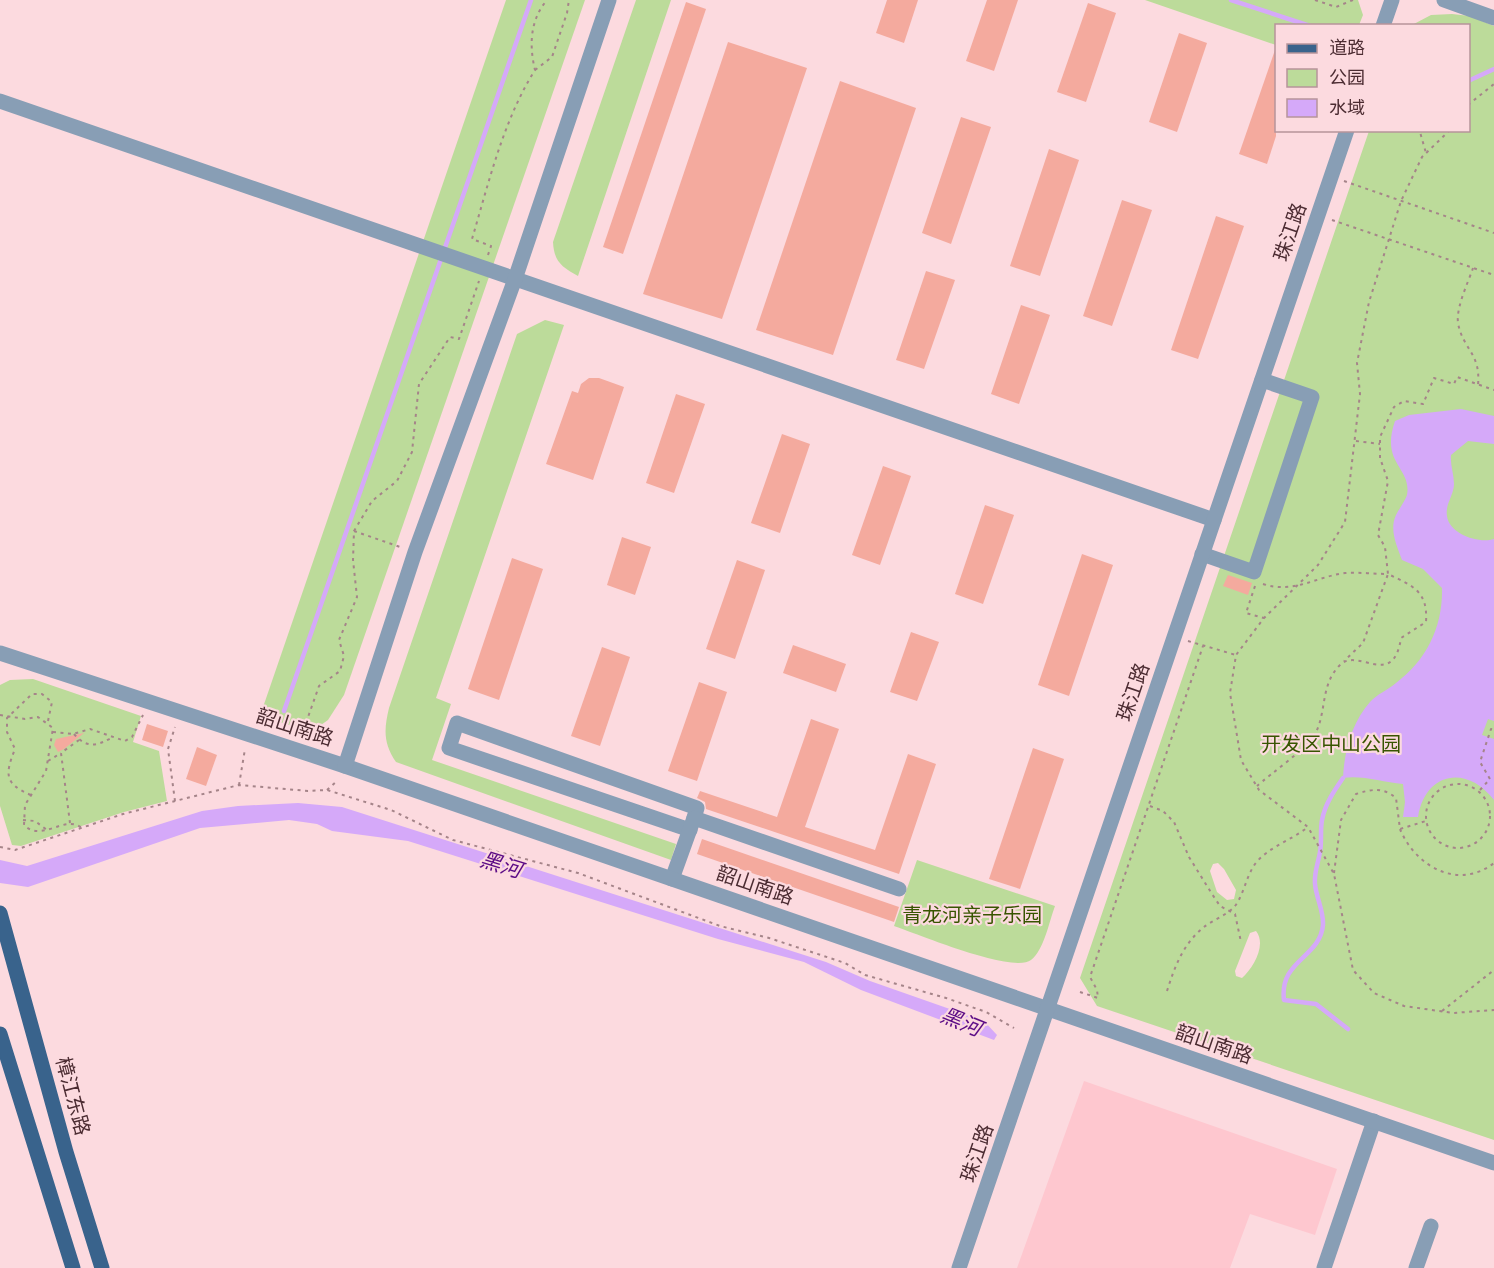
<svg xmlns="http://www.w3.org/2000/svg" width="1494" height="1268" font-family="'Exo 2','Noto Sans SC',sans-serif">
<style>
.built{fill:#fec7cf}
.green{fill:#bcdb9a;fill-rule:evenodd}
.water{fill:#d5a9f9}
.lines{fill:none;stroke-linecap:round;stroke-linejoin:round}
.stream{stroke:#d5a9f9;stroke-width:4.5}
.building{fill:#f4aa9e}
.path{stroke:#a58489;stroke-width:2;stroke-dasharray:3 4.5;stroke-linecap:butt}
.minor{stroke:#889eb5;stroke-width:15}
.tertiary{stroke:#889eb5;stroke-width:15}
.primary{stroke:#39638c;stroke-width:15}
.labels{text-anchor:middle;stroke-width:4.5;stroke-linejoin:round;paint-order:stroke}
.street-label{font-size:20px;fill:#4c2c32;stroke:#fcdadf}
.park-label{font-size:20px;fill:#385501;stroke:#fcdadf}
.water-label{font-size:21px;font-style:italic;fill:#5c0c86;stroke:#fcdadf}
</style>
<rect width="100%" height="100%" fill="#fcdadf"/>
<path class="built" d="M1084,1081l253,88 -22,66 -65,-21 -20,54h-213z"/>
<g class="green">
<path d="M506,0h79l-241,695 -16,25 -17,12 -51,-16z"/>
<path d="M636,0h35l-93,276c-16,-9 -24,-14 -25,-34z"/>
<path d="M1145,0h213l5,15 -4,10 -83,1v19z"/>
<path d="M1452,14l18,2 24,10v1114l-397,-134 -17,-28 289,-847 99,-1v-104l-56,-1 19,-10zM1218,863l6,6 12,21 -2,9 -7,1 -10,-8 -7,-21 3,-7zM1256,931c11,14 -3,37 -14,47l-6,-2 -1,-5 15,-38z"/>
<path d="M545,320l19,5 -128,373 15,6 -19,56 244,84 -5,16 -275,-98c-13,-19 -12,-33 -7,-54l128,-374z"/>
<path d="M33,679l108,37 -8,26 26,9 8,50 -43,11 -103,34 -9,-1 -12,-39v-121l10,-5z"/>
<path d="M917,860l138,46c-6,16 -11,44 -24,54 -18,14 -113,-26 -137,-34z"/>
</g>
<g class="water">
<path d="M1461,409l33,7v28l-26,-3 -17,14c-1,10 3,19 3,29 0,11 -9,20 -7,32 2,18 32,28 47,23v182l-6,-2 -6,16 12,4v61c-27,-36 -69,-28 -76,17h-15l2,-15 -2,-18c-21,-2 -41,-9 -60,-6 1,-26 9,-56 27,-76 7,-8 18,-12 26,-19 31,-23 47,-57 46,-95l-19,-19 -21,-9c-5,-14 -13,-30 -6,-45 3,-6 9,-14 11,-20 5,-28 -27,-31 -12,-74l14,-6z"/>
<path d="M298,803l44,4 484,155 44,19 114,40 13,14 -3,5 -133,-50 -57,-28 -86,-23 -310,-98 -76,-10 -15,-7 -28,-4 -89,8 -172,59 -28,-4v-23l27,6 175,-55 36,-5z"/>
</g>
<g class="lines">
<g class="stream">
<path d="M1231,0l79,26"/>
<path d="M1468,81l26,-12"/>
<path d="M284,711l247,-711"/>
<path d="M1343,778c-9,13 -18,26 -21,42 -2,10 0,22 -2,32 -2,12 -6,20 -5,32 1,13 9,28 8,41 -3,33 -44,35 -39,75l32,4 32,25"/>
</g>
</g>
<g class="building">
<path d="M887,0h31l-14,43 -28,-10z"/>
<path d="M987,0h31l-24,71 -28,-10z"/>
<path d="M686,2l20,7 -83,245 -20,-7z"/>
<path d="M1088,3l28,10 -30,89 -29,-10z"/>
<path d="M1179,33l28,10 -30,89 -28,-10z"/>
<path d="M728,42l79,26 -85,251 -79,-25z"/>
<path d="M1275,50l1,86 -9,28 -28,-10z"/>
<path d="M840,81l76,27 -83,247 -77,-25z"/>
<path d="M961,117l30,10 -40,117 -29,-11z"/>
<path d="M1049,149l30,11 -39,116 -30,-10z"/>
<path d="M1122,200l30,10 -40,116 -29,-10z"/>
<path d="M1216,216l28,10 -46,133 -27,-9z"/>
<path d="M926,271l29,9 -31,89 -28,-9z"/>
<path d="M1021,305l29,10 -31,89 -28,-10z"/>
<path d="M589,378h10l25,9 -31,93 -47,-16 26,-73 6,2 3,-9z"/>
<path d="M676,394l29,10 -31,89 -28,-10z"/>
<path d="M782,434l28,10 -30,89 -29,-10z"/>
<path d="M883,466l28,10 -31,89 -28,-10z"/>
<path d="M985,505l29,10 -31,89 -28,-10z"/>
<path d="M622,537l29,10 -16,48 -28,-10z"/>
<path d="M1082,554l31,11 -44,131 -31,-11z"/>
<path d="M512,558l31,11 -44,131 -31,-11z"/>
<path d="M737,560l28,10 -30,89 -29,-10z"/>
<path d="M1228,575l24,8 -4,12 -25,-9z"/>
<path d="M911,632l28,10 -22,59 -27,-9z"/>
<path d="M793,645l53,19 -10,28 -53,-19z"/>
<path d="M602,647l28,10 -30,89 -29,-10z"/>
<path d="M699,682l28,10 -30,89 -29,-10z"/>
<path d="M811,719l28,10 -34,98 70,23 33,-96 28,10 -37,110 -193,-65 -1,-7 -8,-4 3,-7 77,26z"/>
<path d="M147,724l21,7 -5,16 -21,-7z"/>
<path d="M84,733l-20,16 -6,3 -4,-7 2,-6z"/>
<path d="M197,747l20,8 -11,31 -20,-7z"/>
<path d="M1033,748l31,11 -44,130 -31,-10z"/>
<path d="M702,839l197,68 -5,15 -197,-68z"/>
</g>
<g class="lines">
<g class="path">
<path d="M1315,0l21,7 17,-7"/>
<path d="M535,70l17,-13 15,-44 2,-13"/>
<path d="M1468,105l26,-21"/>
<path d="M1415,130l5,2 6,21"/>
<path d="M1450,130l-28,27 -21,44 -32,101 -12,61 3,31 -15,128 -27,43 -54,53 -28,37 -6,38 11,67 18,30 49,37 26,47 19,96 21,23 30,13 49,7 41,-3"/>
<path d="M1344,181l150,52"/>
<path d="M1332,220l162,55"/>
<path d="M488,255l3,-9 -19,-7c17,-57 31,-118 63,-169 -6,-25 -5,-50 12,-70"/>
<path d="M1473,268c-5,15 -17,39 -15,55 5,27 23,30 20,62"/>
<path d="M1356,441l24,3"/>
<path d="M354,531l49,17"/>
<path d="M1263,584c31,10 52,-7 82,-11 14,-1 29,1 43,1l-3,-27 -7,-12 10,-54 -8,-23v-21l14,-30 10,-6 19,3 11,-26 20,6 3,-7 37,13"/>
<path d="M1255,586l-9,27 18,5"/>
<path d="M1188,641l48,14"/>
<path d="M0,715l25,4 13,-2 15,11 -7,43 -21,34 -1,20c18,18 40,-11 58,3"/>
<path d="M53,732l20,2 17,-5 35,12 7,-4 11,-22"/>
<path d="M74,734c13,15 23,12 39,3"/>
<path d="M301,737l18,-51 21,-15 4,-15 -5,-16 18,-43 -4,-37 1,-29 18,-30 25,-20 15,-29 7,-68 31,-47 9,2 20,-58"/>
<path d="M48,761l13,-8"/>
<circle cx="1458" cy="816" r="32"/>
<path d="M239,785l6,-36"/>
<path d="M1257,786c12,-11 53,-40 58,-52 12,-22 5,-48 24,-68 18,-21 54,25 62,-28l25,-16c2,-31 -13,-36 -38,-48l-25,69 -19,18"/>
<path d="M327,790l11,-10"/>
<path d="M1480,790l10,-11 -10,-17 11,-33 3,1"/>
<path d="M31,795c-27,-11 -26,-21 -16,-46l-8,-17v-14l25,-24h10l10,8 -4,19"/>
<path d="M175,801l-7,-52 7,-22"/>
<path d="M1150,806l13,5 11,11 15,35 23,37 8,12 15,8 6,28"/>
<path d="M23,820l12,1 12,9"/>
<path d="M70,823l-9,-70 18,-13"/>
<path d="M1400,829c15,37 58,62 94,34"/>
<path d="M0,847l15,3 108,-36 116,-29 69,6 19,-1 64,20 62,30 125,33 142,53 49,12 76,25 20,12 81,23 40,14 28,16"/>
<path d="M1334,873l7,-53 15,-26c16,-5 27,-7 40,4l4,31 26,-8"/>
<path d="M1167,991c8,-25 16,-47 37,-64 9,-7 23,-12 31,-21 9,-12 11,-29 20,-42 13,-17 37,-24 53,-37"/>
<path d="M1080,992l18,6 -1,-8 -7,-13 113,-331"/>
<path d="M1442,1011l52,-41"/>
</g>
<g class="minor">
<path d="M1444,0l50,18"/>
<path d="M1202,554l52,18 58,-175 -50,-17"/>
<path d="M690,830l-241,-82 8,-25 240,85 -3,10"/>
<path d="M672,879l22,-61 205,71"/>
<path d="M1324,1268l50,-147"/>
<path d="M1416,1268l15,-42"/>
</g>
<g class="tertiary">
<path d="M1383,26l9,-26"/>
<path d="M0,101l1214,419"/>
<path d="M0,653l345,113 1149,397"/>
<path d="M345,766l70,-214 100,-273 94,-279"/>
<path d="M959,1268l388,-1138"/>
</g>
<g class="primary">
<path d="M0,913l66,239 36,116"/>
<path d="M0,1034l73,234"/>
</g>
</g>
<g class="labels">
<g class="street-label">
<text transform="translate(1290 232) rotate(-71)" y="7">珠江路</text>
<text transform="translate(1133 692) rotate(-71)" y="7">珠江路</text>
<text transform="translate(295 727) rotate(18)" y="7">韶山南路</text>
<text transform="translate(755 885) rotate(19)" y="7">韶山南路</text>
<text transform="translate(1214 1044) rotate(19)" y="7">韶山南路</text>
<text transform="translate(73 1096) rotate(75)" y="7">樟江东路</text>
<text transform="translate(977 1153) rotate(-71)" y="7">珠江路</text>
</g>
<g class="park-label">
<text x="1331" y="751">开发区中山公园</text>
<text x="972" y="922">青龙河亲子乐园</text>
</g>
<g class="water-label">
<text transform="translate(501 865) rotate(17)" y="7">黑河</text>
<text transform="translate(961 1022) rotate(22)" y="7">黑河</text>
</g>
</g>
<rect x="1275" y="24" width="195" height="108" fill="#fcdadf" stroke="#b6949a" stroke-width="1.5"/>
<rect x="1287" y="44" width="30" height="9" fill="#39638c" stroke="#b6949a" stroke-width="1.5"/>
<text x="1329" y="54" font-size="18" fill="#4c2c32">道路</text>
<rect x="1287" y="69" width="30" height="18" fill="#bcdb9a" stroke="#b6949a" stroke-width="1.5"/>
<text x="1329" y="84" font-size="18" fill="#4c2c32">公园</text>
<rect x="1287" y="99" width="30" height="18" fill="#d5a9f9" stroke="#b6949a" stroke-width="1.5"/>
<text x="1329" y="114" font-size="18" fill="#4c2c32">水域</text>
</svg>
